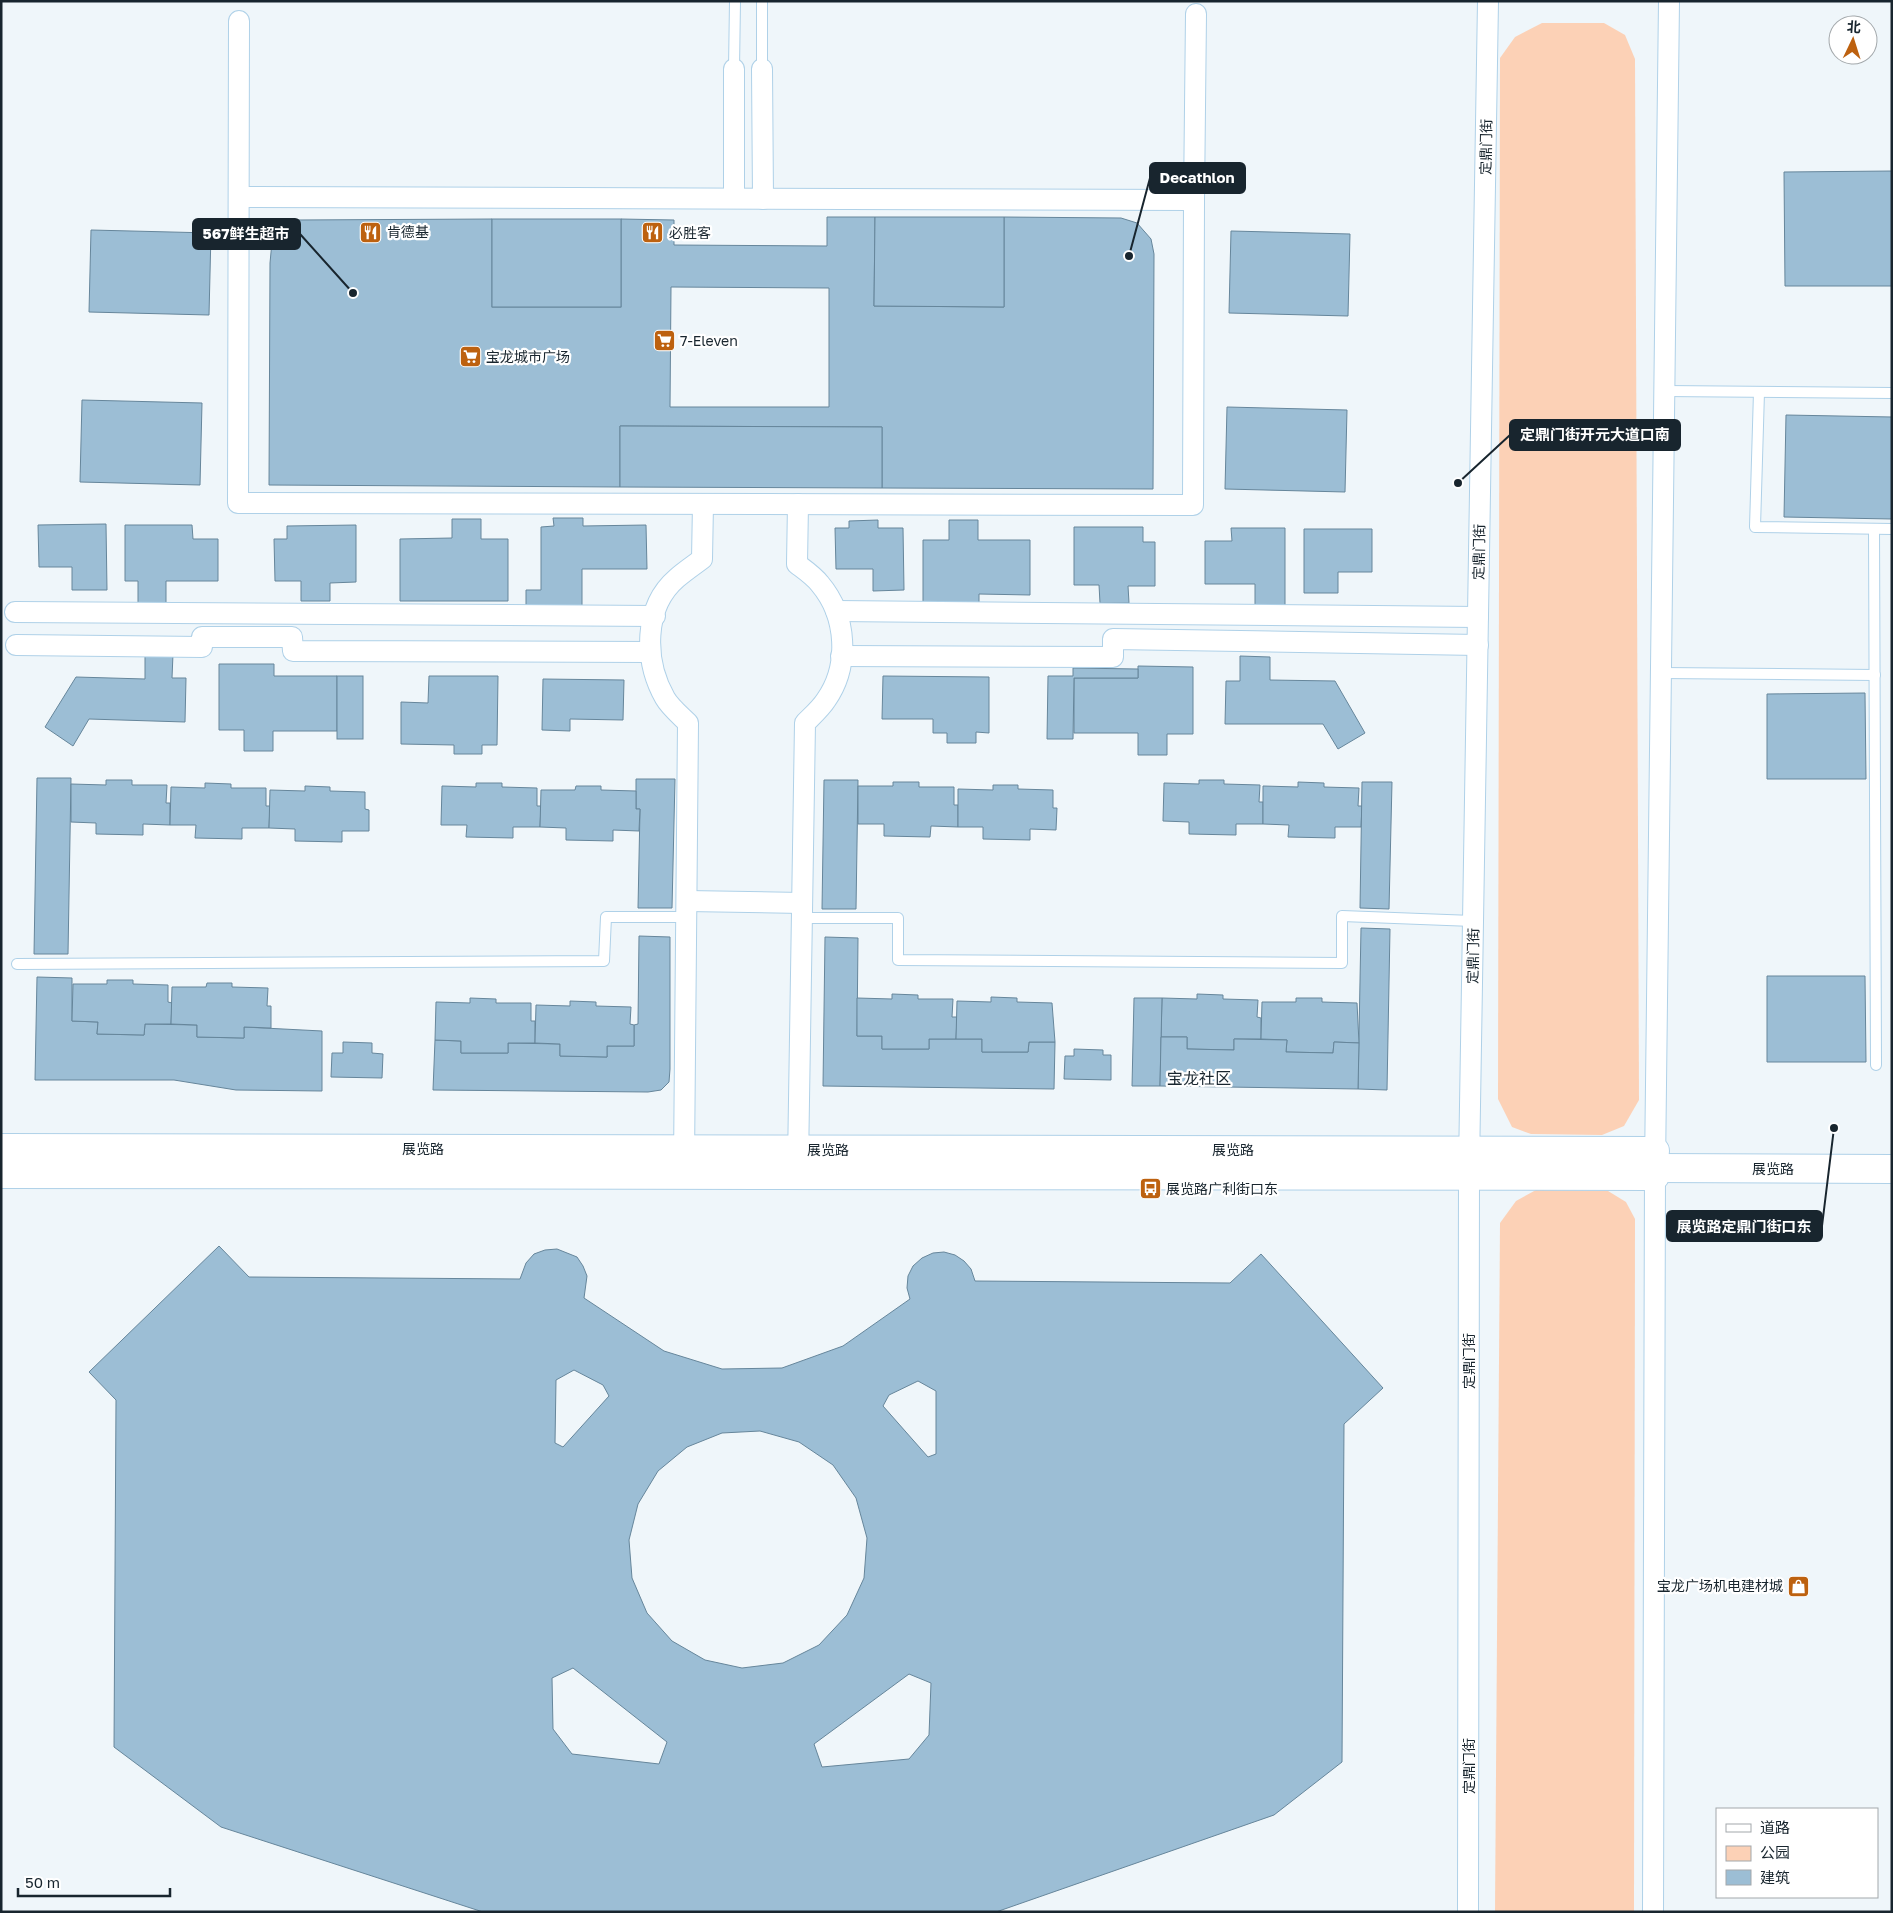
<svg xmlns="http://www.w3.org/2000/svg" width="1893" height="1913" font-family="'Golos Text','Noto Sans SC',sans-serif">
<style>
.green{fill:#fcd1b6}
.building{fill:#9cbed5;stroke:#66869b;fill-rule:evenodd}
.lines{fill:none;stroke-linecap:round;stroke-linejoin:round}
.lane-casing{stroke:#afd1e8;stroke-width:12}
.street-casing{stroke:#afd1e8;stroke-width:22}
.secondary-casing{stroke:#afd1e8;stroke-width:30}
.lane{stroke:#fff;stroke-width:10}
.street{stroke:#fff;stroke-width:20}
.secondary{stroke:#fff;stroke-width:28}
.labels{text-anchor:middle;stroke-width:4.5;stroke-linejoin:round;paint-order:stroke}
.street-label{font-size:14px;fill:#18252e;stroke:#fff}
.poi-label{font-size:14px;fill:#18252e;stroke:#fff;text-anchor:start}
.quarter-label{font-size:16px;fill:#18252e;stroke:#fff}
.leader{fill:none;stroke:#18252e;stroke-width:2}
.callout-dot{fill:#18252e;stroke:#fff;stroke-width:2}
.callout{fill:#18252e;stroke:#18252e;stroke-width:2}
.callout-label{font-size:15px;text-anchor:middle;font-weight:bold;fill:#fff}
</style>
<rect width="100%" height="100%" fill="#eff6fa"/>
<g class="green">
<path d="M1542,23h62l21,12 10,24 4,1041 -15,26 -22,9 -71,-1 -19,-7 -14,-28 2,-1041 15,-21z"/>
<path d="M1536,1190l72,1 18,11 9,17 -1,693h-139l5,-689 16,-22z"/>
</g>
<g class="building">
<path d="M1892,171v115h-107l-1,-114z"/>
<path d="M827,217h48l-1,89 130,1v-90l117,1 16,5 14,16 3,15 -1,235 -271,-1v-61l-262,-1v61l-351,-2 1,-222 2,-21 8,-13 15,-9 197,-1v88h129v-88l53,1v25l153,1zM671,287l158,1v119h-159z"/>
<path d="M875,217h129v90l-130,-1z"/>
<rect x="492" y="219" width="129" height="88"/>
<path d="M91,230l120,3 -2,82 -120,-3z"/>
<path d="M1231,231l119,3 -2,82 -119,-3z"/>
<path d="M82,400l120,3 -2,82 -120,-3z"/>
<path d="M1227,407l120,3 -2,82 -120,-3z"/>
<path d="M1786,415l106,2v102l-108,-2z"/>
<path d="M620,426l262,1v61l-262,-1z"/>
<path d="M553,518h30v8l63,-1 1,44h-65v37h-56v-16h15v-63l13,-1z"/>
<path d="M452,519h29v20h27v62h-108v-62l52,-1z"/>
<path d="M878,520v8h25l1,62 -31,1v-22h-37l-1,-41h14v-7z"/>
<path d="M949,520h29v20h52v55l-51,-1v10l-56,-1v-63h26z"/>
<path d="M106,524l1,66h-35v-23h-33l-1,-42z"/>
<path d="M125,525h67l1,14h25v42h-52v23h-28v-23h-13z"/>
<path d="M356,525v57l-26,1v18h-29v-20h-26l-1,-42h13v-13z"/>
<path d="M1074,527h69v15h12v44h-27l1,17h-29l-1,-18h-25z"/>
<path d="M1231,528h54v81h-30v-25h-50v-43h27z"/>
<path d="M1304,529h68v43h-34v21h-34z"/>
<path d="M145,653l28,1 -1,24h14l-1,44 -96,-3 -16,27 -28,-19 31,-50 69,2z"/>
<path d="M1240,656l30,1v23l65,1 30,52 -27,16 -15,-25h-98l1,-43h14z"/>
<path d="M219,664h55v12h63v55h-64v20h-29v-21h-25z"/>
<path d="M1138,666l55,1v67h-26v21h-29v-22h-64v-55h64z"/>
<path d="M1073,668l65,1v9h-64l-1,61h-26l1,-63h25z"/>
<rect x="337" y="676" width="26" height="63"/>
<path d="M429,676h69l-1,69h-15v9h-28v-9l-53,-1v-42l27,1z"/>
<path d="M883,676l106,1v56l-13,-1v11h-29v-10h-14v-14h-51z"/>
<path d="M543,679l81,1 -1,40 -53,-1v12l-28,-1z"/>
<path d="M1865,693l1,86h-99v-85z"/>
<path d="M37,778h34l-3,176h-34z"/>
<path d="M636,779h39l-3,129h-34l2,-99h-4z"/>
<path d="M106,780h26v5h35l-1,18h4v22l-27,-1v11l-47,-1v-11l-25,-1v-38l35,1z"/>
<path d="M824,780h34l-2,129h-34z"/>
<path d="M1199,780h25v4l36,1 -1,17h4v22h-27v11l-47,-1v-12l-26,-1 1,-38 35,1z"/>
<path d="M893,782h26v5h35v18h4v22l-27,-1 -1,11 -46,-1v-12h-26v-38h35z"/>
<path d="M1298,782l26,1v4l35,1 -1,18h4l-1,21h-26v11l-47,-1 1,-12 -26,-1v-38l35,1z"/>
<path d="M1362,782h30l-3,127 -29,-1z"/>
<path d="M205,783l26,1v4h35v18h4l-1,22h-27v11l-47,-1 1,-13h-26l1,-38 34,1z"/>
<path d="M476,783h26v4l35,1v18h4l-1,21h-27v11l-47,-1 1,-12h-26l1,-39 34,1z"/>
<path d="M993,785h25v4l35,1v18h4l-1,22 -26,-1v11l-47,-1v-12h-25v-38l35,1z"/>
<path d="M305,786l25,1v4l35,1v17l4,1v21h-27v11l-47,-1v-12l-26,-1 1,-38 35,1z"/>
<path d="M576,786h25v4l35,1v18h4l-1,22 -26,-1v11l-47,-1v-12l-26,-1 1,-37h34z"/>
<path d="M1361,928l29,1 -3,161 -29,-1z"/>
<path d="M639,936l31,1v132l-1,13 -8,8 -13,2 -215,-2 2,-50 26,1v12h47v-10l52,1v12l47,1v-11h27v-21l4,-1z"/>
<path d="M825,937l33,1 -1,98h25v13h47v-10h53v13h46l1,-10h26l-1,47 -231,-3z"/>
<path d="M1767,976h98l1,86h-99z"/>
<path d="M37,977l35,1v43l26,1 -1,12 47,1 1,-11 52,1v12l47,1v-11l78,4v60l-86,-1 -62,-10h-139z"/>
<path d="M107,980h26v4l35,1v17l4,1 -1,21h-26l-1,11 -47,-1 1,-12 -26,-1 1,-37h34z"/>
<path d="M207,983h25v4l36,1 -1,18h4v22l-27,-1v11l-47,-1v-12l-26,-1 1,-37h34z"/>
<path d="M892,994l26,1v4h35l-1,18h5l-1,22h-27v10h-47v-13h-25v-38l35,1z"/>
<path d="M1197,994l26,1v4l35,1 -1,17 4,1v21h-27v11l-47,-1v-12h-26l1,-39 35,1z"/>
<path d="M991,997l26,1v4l35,1 3,39h-26l-1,10h-46v-13h-26l1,-38 34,1z"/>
<path d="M470,998l26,1v4h35v18h4v22h-27v10h-47v-12l-26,-1 1,-38 34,1z"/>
<path d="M1134,998h28l-2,88h-28z"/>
<path d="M1296,998h26v4l35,1 2,40 -25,-1 -1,11 -47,-1 1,-12 -26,-1 1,-37h34z"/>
<path d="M570,1001l26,1v4l35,1 -1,17 4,1v21h-27v11l-47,-1v-12l-25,-1 1,-38 34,1z"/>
<path d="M1161,1037h26v12l47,1v-11l53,1 -1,12 47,1 1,-11 25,1 -1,46 -198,-3z"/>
<path d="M343,1042l29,1v10l11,1 -1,24 -51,-1 1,-24h11z"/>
<path d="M1074,1049l29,1v5h8v25l-47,-1 1,-23h9z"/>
<path d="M219,1246l30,31 271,2 6,-16 8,-9 11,-4 12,-1 20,8 6,9 4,10 -3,22 80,53 58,18 60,-1 61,-22 67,-47 -3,-11 1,-12 5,-10 9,-8 11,-5 11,-1 11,3 9,6 7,8 4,12 255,2 31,-29 122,134 -39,36 -2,338 -68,53 -278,97h-513l-262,-85 -107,-80 2,-347 -27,-28zM574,1370l29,15 6,11 -46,51 -8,-4 1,-63zM918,1381l18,10v63l-8,3 -45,-51 6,-11zM760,1431l39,11 34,23 23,33 11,40 -3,40 -17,37 -28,30 -36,18 -41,5 -37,-8 -33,-19 -25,-28 -15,-35 -3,-38 9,-36 20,-33 29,-24 35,-14zM573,1668l94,74 -8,22 -87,-10 -19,-25 -1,-51zM909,1674l22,9 -2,52 -20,24 -87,8 -8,-23z"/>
</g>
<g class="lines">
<defs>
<g id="lane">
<path d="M762,1v68"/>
<path d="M734,69l1,-68"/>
<path d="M1664,391l228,2"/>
<path d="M1759,392l-4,135 137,2"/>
<path d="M1874,529l2,536"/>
<path d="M1661,673l214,2"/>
<path d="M802,918h96v42l444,3v-47l131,5"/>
<path d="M17,964l587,-3 2,-44h81"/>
</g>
<g id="street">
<path d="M762,69l1,130"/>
<path d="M239,197l955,3 -1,305 -955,-2 1,-482"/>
<path d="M734,198v-129"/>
<path d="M1194,200l2,-186"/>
<path d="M836,611l642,6"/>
<path d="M15,612l640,4"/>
<path d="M16,645l186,2v-10h90l1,14 357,1"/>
<path d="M841,656l272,1v-18l365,6"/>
<path d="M687,901l115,2"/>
<path d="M684,1162l4,-439c-7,-7 -18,-16 -23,-25 -21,-37 -22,-91 12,-120 8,-7 17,-13 25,-19l1,-55"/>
<path d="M798,1163l7,-440c7,-7 16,-15 21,-23 24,-34 21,-84 -6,-116 -6,-8 -15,-14 -23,-20l1,-60"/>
<path d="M1468,1912l1,-745 19,-1166"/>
<path d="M1653,1912l2,-744 14,-1167"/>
</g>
<g id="secondary">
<path d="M1,1148l1654,3"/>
<path d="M1655,1168l237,1"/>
<path d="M1,1174l1654,2"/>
</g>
</defs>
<use href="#lane" class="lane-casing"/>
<use href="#street" class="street-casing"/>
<use href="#secondary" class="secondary-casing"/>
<use href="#lane" class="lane"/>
<use href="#street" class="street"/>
<use href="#secondary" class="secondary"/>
</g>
<defs>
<symbol id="restaurant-square" viewBox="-11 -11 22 22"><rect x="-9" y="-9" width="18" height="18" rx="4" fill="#bd610f" stroke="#fff"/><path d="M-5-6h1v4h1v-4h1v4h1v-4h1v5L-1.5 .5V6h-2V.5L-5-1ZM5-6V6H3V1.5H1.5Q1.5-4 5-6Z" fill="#fff"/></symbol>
<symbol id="supermarket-square" viewBox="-11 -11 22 22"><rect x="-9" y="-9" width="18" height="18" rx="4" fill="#bd610f" stroke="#fff"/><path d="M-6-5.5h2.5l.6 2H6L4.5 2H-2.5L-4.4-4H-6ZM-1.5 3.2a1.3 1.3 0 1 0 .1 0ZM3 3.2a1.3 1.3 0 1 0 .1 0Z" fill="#fff"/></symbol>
<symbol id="bus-square" viewBox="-11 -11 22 22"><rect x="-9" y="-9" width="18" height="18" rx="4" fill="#bd610f" stroke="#fff"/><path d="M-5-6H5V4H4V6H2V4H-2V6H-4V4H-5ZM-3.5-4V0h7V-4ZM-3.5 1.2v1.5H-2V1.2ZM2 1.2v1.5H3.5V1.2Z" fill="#fff"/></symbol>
<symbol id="shop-square" viewBox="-11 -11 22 22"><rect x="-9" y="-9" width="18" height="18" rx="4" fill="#bd610f" stroke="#fff"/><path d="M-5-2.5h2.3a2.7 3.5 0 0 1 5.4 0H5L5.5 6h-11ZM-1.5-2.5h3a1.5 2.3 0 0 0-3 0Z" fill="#fff"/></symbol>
</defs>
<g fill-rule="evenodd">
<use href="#restaurant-square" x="358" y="220" width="25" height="25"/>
<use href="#restaurant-square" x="640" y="220" width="25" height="25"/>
<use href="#supermarket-square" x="652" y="328" width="25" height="25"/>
<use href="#supermarket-square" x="458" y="344" width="25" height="25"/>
<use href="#bus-square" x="1138" y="1176" width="25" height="25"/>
<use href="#shop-square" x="1786" y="1574" width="25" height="25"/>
</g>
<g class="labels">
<g class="street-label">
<text transform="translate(1486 147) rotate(-89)" y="5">定鼎门街</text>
<text transform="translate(1479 552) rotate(-89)" y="5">定鼎门街</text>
<text transform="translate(1473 956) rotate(-89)" y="5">定鼎门街</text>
<text x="423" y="1154">展览路</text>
<text x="828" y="1155">展览路</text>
<text x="1233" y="1155">展览路</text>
<text x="1773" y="1174">展览路</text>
<text transform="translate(1469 1361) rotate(-90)" y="5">定鼎门街</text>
<text transform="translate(1469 1766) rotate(-90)" y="5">定鼎门街</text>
</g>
<g class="poi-label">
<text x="387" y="237">肯德基</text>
<text x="669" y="238">必胜客</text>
<text x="680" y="346">7-Eleven</text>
<text x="486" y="362">宝龙城市广场</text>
<text x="1166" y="1194">展览路广利街口东</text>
<text x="1783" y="1591" text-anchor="end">宝龙广场机电建材城</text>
</g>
<g class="quarter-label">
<text x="1199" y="1084">宝龙社区</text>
</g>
</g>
<path class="leader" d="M1129 256L1150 178M353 293L300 234M1458 483L1510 435M1834 1128L1822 1226"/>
<g class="callout-dot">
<circle cx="1129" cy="256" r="5"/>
<circle cx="353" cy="293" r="5"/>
<circle cx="1458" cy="483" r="5"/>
<circle cx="1834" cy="1128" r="5"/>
</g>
<g class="callout">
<rect x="1150" y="163" width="95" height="30" rx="5"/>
<rect x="193" y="219" width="107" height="30" rx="5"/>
<rect x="1510" y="420" width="170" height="30" rx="5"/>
<rect x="1667" y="1211" width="155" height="30" rx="5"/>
</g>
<g class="callout-label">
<text x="1197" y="183">Decathlon</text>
<text x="246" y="239">567鲜生超市</text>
<text x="1595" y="440">定鼎门街开元大道口南</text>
<text x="1744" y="1232">展览路定鼎门街口东</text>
</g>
<rect width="1893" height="1913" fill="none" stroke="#18252e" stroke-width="5"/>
<rect x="1716" y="1808" width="162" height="90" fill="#ffffff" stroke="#a3a8ab"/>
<rect x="1726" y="1824" width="25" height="8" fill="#ffffff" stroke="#a3a8ab"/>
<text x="1760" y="1833" font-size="15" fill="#18252e">道路</text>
<rect x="1726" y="1846" width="25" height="15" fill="#fcd1b6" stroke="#a3a8ab"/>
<text x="1760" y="1858" font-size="15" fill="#18252e">公园</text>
<rect x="1726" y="1870" width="25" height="15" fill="#9cbed5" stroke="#a3a8ab"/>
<text x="1760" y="1883" font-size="15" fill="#18252e">建筑</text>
<g transform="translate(1853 40) rotate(4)"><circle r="24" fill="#ffffff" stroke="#a3a8ab"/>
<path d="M0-4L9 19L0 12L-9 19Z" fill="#bd610f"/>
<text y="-8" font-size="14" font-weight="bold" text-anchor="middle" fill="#18252e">北</text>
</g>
<path d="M18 1888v8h152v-8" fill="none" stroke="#18252e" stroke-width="2.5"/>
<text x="25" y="1888" font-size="15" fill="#18252e" stroke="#ffffff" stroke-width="4" paint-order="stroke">50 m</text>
</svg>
